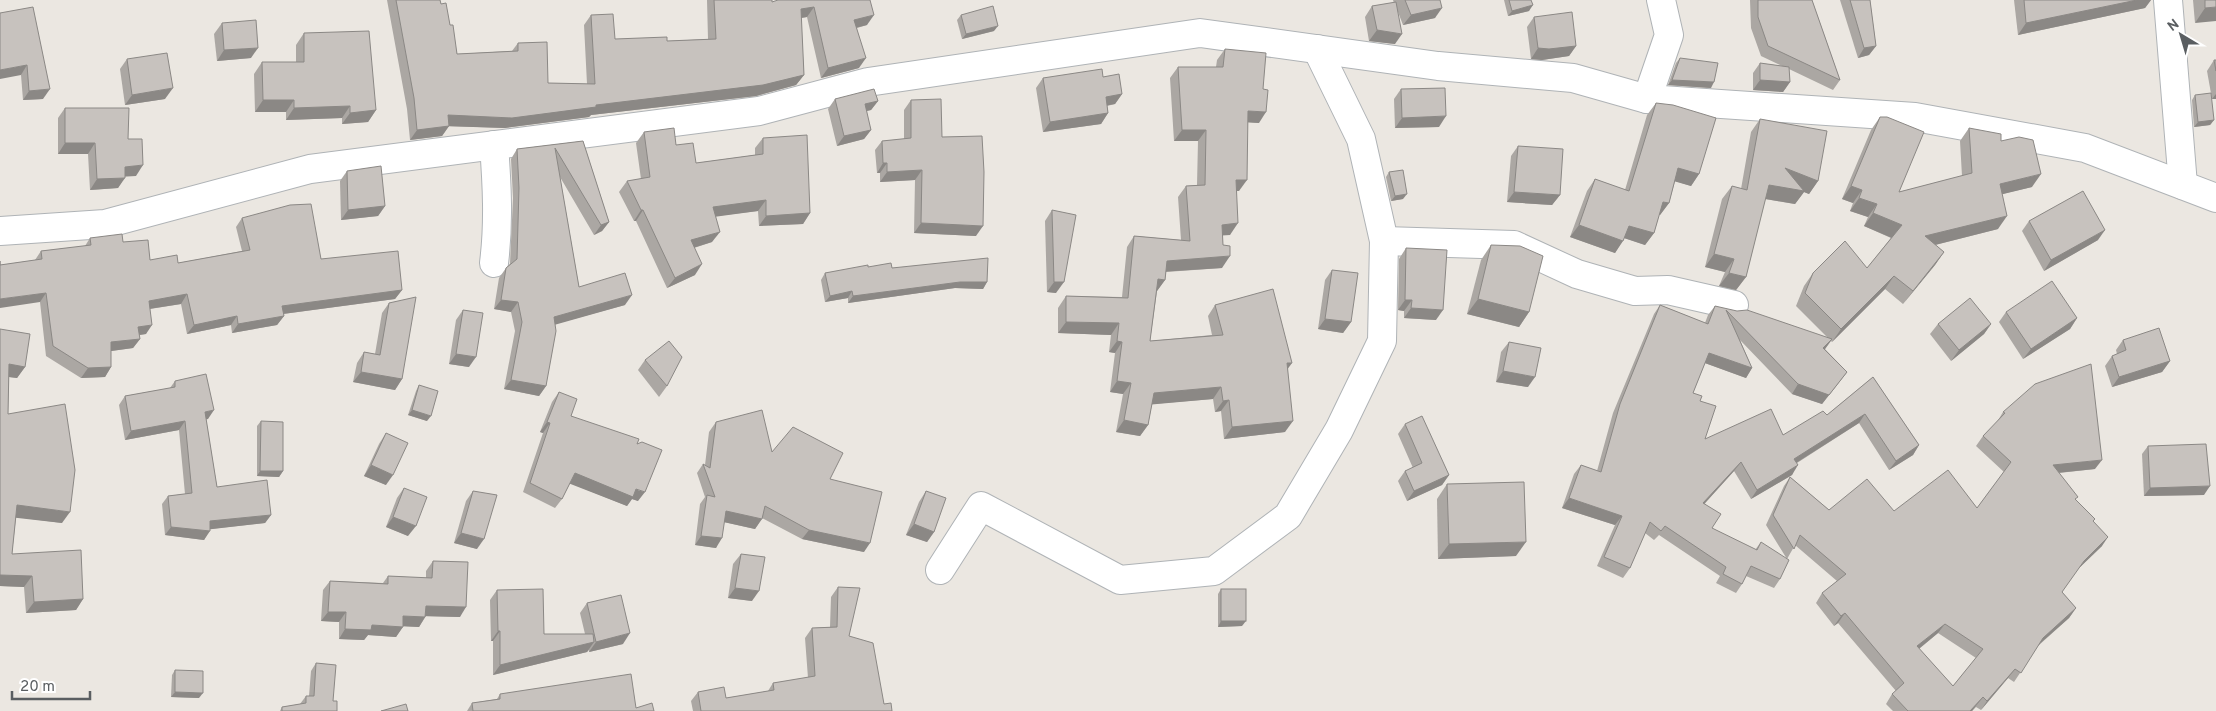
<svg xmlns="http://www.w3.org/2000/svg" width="2216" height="711" font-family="Overpass,sans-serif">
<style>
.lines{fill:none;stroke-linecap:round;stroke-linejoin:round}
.minor-casing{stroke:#afb3b6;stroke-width:30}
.minor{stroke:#fff;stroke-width:28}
.wall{fill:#aba7a3;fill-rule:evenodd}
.shaded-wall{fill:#8b8885}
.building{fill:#c7c2be;stroke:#8b8885;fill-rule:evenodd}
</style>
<rect width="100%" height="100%" fill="#ebe7e1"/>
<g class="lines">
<defs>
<g id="minor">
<path d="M2168,0l15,185"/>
<path d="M1647,99l22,-64 -8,-35"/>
<path d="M494,145c3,40 5,78 0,118"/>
<path d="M0,231l105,-7 205,-55 449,-58 109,-29 332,-49 238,33 135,12 74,21 268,18 170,31 131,50"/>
<path d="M1384,241l130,4 63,29 58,17 33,-1 66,15"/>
<path d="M940,570l41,-64 139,74 94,-9 74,-55 51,-86 43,-89 2,-100 -23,-102 -44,-90"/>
</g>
</defs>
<use href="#minor" class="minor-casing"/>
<use href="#minor" class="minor"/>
</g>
<g class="wall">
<path d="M387,0h53l1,4 9,21 7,29 55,-3 6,-8 30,40 39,1 -3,-59 7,-10 24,24 52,2 41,-2 -1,-39h65v2l98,-2 -3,25 -10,3 2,40 -38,10 -14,-61 -6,1 3,57 -8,10 -40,11 -165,19 -2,2 -84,11 -56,-2 -7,10 -32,4 -3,-31z"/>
<path d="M1393,0h47l-5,18 -32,7 -5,-13 -3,32 -26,-3 -4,-24 7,-11 22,-3z"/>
<path d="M1504,0h27l-2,11 -21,5z"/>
<path d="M1750,0h62l28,80 -7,10 -44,-21 1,13 -7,10 -30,-2v-17l7,-10 22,3 -21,-10 -10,-28z"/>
<path d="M1840,0h30l6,46 -7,9 -11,3z"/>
<path d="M2014,0h137l-6,8 -127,27z"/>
<path d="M2193,0h23l-21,23z"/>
<path d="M33,7l10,92 -20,1 -2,-25z"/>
<path d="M961,15l33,16 -32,8 -5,-19z"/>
<path d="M1534,17l42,29 -7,10 -27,4 -11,-1 -4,-32z"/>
<path d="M222,23l29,35 -34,3 -3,-27z"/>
<path d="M304,33l72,77 -8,12 -26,2v-6l-56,2v-8h-31l-1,-38 8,-12h34v-17z"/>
<path d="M1225,49l34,74 -11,-1 -9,69h-3l-6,44h-7l-1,33 -56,4 -1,8 -8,11 -7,50 62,-6 -4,-19 7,-11 73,64 -3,63 -61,7 -3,-28 -6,1 -2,-13 -61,5 -4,21 -8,11 -24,-4 7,-38 -13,-2 5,-39 -6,-1 2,-17 -53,-2v-25l8,-12 56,1 5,-50 7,-11 47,4 -3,-43 8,-11 11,-1 1,-44h-24l-4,-63 8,-11h38l1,-7z"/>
<path d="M1680,58l31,30 -43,-3 8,-22z"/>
<path d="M127,59l38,40 -40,6 -5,-36z"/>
<path d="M2214,60h2v39h-4l-5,-28z"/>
<path d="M1103,77l19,17 -7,10 -8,2 1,7 -7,11 -58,8 -7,-44 7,-10z"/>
<path d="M1401,89l38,38 -44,1 -1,-29z"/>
<path d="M2195,95l19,25 -4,5 -16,2 -2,-27z"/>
<path d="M835,99l43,2 -7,9 -5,1 5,19 -7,9 -27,7 -9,-37z"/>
<path d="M911,100l31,37 34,99 -62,-3 1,-53 -35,2v-9h-3l-2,-23 7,-9 22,-2v-29z"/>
<path d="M1656,103l43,71 -8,12 -16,-5 -6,22 -9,12h-1l-5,18 -9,12 -21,-7 -9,15 -45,-16 17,-46 8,-12 30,11 22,-75z"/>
<path d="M65,108l63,31 8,37h-11l-7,12 -28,2 -2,-36h-30v-36z"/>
<path d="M1880,117l19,75 63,-16 -2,-35 9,-13 32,13 31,46 -30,7 -4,35 -63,16 9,7 -9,13 -32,39 -18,-15 -53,53 -1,-1 -6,8 22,23 -25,32 -30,-10 -52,-54 12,28 -6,10 -41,-15 -12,30 7,8 5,38 78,-4 44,-20 46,-38 46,68 -6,10 -24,15 -30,-47 -62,40 -5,12 -41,24 -17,-28 -29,32 7,25 43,22 6,-8 19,37 -6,9 -28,-12 -4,8 -6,9 -20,-10 4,-7 -61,-41 -5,5 -9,-7 -15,35 -7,10 -26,-12 18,-41 -53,-17 12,-34 7,-9 16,6 16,-58 41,-99 6,-9 45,18 3,-8 7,-9 113,32 -32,-32 8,-20 9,-13 54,-5 24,-30 -27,-12 4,-9 -18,-6 3,-8 -11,-4 29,-69z"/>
<path d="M1760,119l58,62 -9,13 -5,-2 -9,12 -30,-5 -19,78 -10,13 -17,-4 6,-14 -20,-5 17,-68 10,-13 9,3 10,-57z"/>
<path d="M644,132l32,13 20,18 59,-8v-7l8,-10 47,75 -7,11 -44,2 -1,-15 -42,5 -4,26 -18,6 1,27 -28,13 -31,-67h-2l-15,-29 8,-11 14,-2 -5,-36z"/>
<path d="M583,141l26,81 -7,9 -8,4 -34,-58 19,110 46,18 -70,19 -9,62 -7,10 -35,-7 11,-58 -4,-19 -17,-3 5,-31 7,-10 4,-4 3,-66 -2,-39 6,-10z"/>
<path d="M1518,146l42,49 -8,10 -45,-3 4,-46z"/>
<path d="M347,171l38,35 -7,10 -37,4 -1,-39z"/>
<path d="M1389,172l14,27 -12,2 -5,-24z"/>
<path d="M1052,210l4,83 -9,-1 -2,-71z"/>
<path d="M242,218l79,41 81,31 -7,9 -112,15 1,2 -7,9 -45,8 -1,-8 -44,9 -6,-30 -31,5 -4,25 -7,1 1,4 -7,9 -22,3v16l-6,10 -24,1 -35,-22 -6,-54 -40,-37 35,-5 6,-9 44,-5 5,-8 33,4 27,18 28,3 64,-12 -6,-24z"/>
<path d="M2029,221l69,19 -54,31 -22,-40z"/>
<path d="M1491,245l38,67 -10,15 -52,-13 14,-54z"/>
<path d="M1406,248l30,72 -32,-2v-7l-6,-1 1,-51z"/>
<path d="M868,267l24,1 95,14 -4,7 -28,-1 -107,15v-5l-23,4 -4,-22 4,-7z"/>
<path d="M1332,270l19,52 -8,11 -25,-4 7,-49z"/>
<path d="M389,303l13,76 -7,11 -42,-8 4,-19 7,-11 11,2 7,-41z"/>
<path d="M463,310l6,57 -20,-3 7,-44z"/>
<path d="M2006,312l71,6 -7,11 -47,30 -24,-37z"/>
<path d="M1938,324h53l-7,10 -33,27 -21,-27z"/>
<path d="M0,329l25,38 -8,11 -8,-1 -1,37 54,109 -46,-6 -4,37 71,45 -7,11 -50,3 -2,-26 -24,-1z"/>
<path d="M2123,340l47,21 -8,11 -50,15 -7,-21 7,-10 5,-2 -1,-4z"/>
<path d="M1509,342l19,45 -32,-5 5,-30z"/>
<path d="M645,360l22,26 -8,11 -21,-27z"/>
<path d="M175,381l33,38h-2l11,68 54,28 -6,8 -55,6 -6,11 -39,-5 -3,-31 6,-8 17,-2 -6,-64 -54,10 -6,-35 6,-9 45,-8z"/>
<path d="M419,385l8,36 -19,-6 8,-24z"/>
<path d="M559,392l12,24 66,28 1,57 -6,-2 -5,7 -57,-23 -8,16 -7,9 -32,-16 20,-59 -3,-1 12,-30z"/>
<path d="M2003,412l92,57 -36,4 17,27 17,22 9,24 -25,24 -15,22 14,16 -7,10 -31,28 -24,36 -6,-4 -27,32 -5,-3 -4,4h-79l-7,-7 6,-10 4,-3 -58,-68 -4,3 -18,-23 6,-10 15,-12 -42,-36 -8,14 -21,-34 18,-39 6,-9 39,33 65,1 83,-3 27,-36 -28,-26 7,-10 14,-14zM1938,633l38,25 -23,28 -34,-37z"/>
<path d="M261,421l22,50 -4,6 -22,-1v-50z"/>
<path d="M716,422l56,30 58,27 34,73 -62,-13 -40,-21 -7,11 -31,-7 -8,26 -21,-3 5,-41 5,-7 -8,-24 6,-9 2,1 4,-33z"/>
<path d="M1405,424l44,51 -7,10 -35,16 -9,-20 7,-10 8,-3 -15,-34z"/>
<path d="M386,433v52l-22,-9 15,-32z"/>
<path d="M2148,446l56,49 -60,1 -2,-42z"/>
<path d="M1447,484l69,72 -78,3 -1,-60z"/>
<path d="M404,488l4,48 -22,-9 11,-29z"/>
<path d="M473,491l4,58 -23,-6 12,-42z"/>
<path d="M926,491l8,41 -7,10 -21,-7 13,-33z"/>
<path d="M741,554l11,47 -24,-3 5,-34z"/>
<path d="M433,561l27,56 -34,-1 -7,11 -16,-1 -7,11 -28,-2 -4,5 -25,-1v-17l-18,-1 2,-31 7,-9 53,2 5,-7 38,2v-7z"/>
<path d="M838,587l11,49 35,68 8,7h-199l-2,-10 7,-9 28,6 42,-7 5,-8 35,-5 -3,-40 7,-10 18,-1 1,-30z"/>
<path d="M1221,589l21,37 -24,1v-33z"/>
<path d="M497,590l47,44h41l-5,-21 7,-10 36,41 -34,8v-2l-2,2 -94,23v-34h-2l-1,-41z"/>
<path d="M316,663l21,48h-57l2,-4 18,-3 6,-8h3l2,-25z"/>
<path d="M175,670l24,28 -28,-1 1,-22z"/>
<path d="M500,694l136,14 18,3h-187l5,-8 25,-4z"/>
</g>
<g class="shaded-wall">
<path d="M2137,0h14l-6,8 -127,27 8,-12z"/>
<path d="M1533,5l-4,6 -21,5 4,-5z"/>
<path d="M814,7l-7,10 -13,2 7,-10z"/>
<path d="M2216,7v14l-21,2 10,-15z"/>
<path d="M1442,8l-7,10 -32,7 8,-10z"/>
<path d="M874,15l-7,10 -20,5 7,-10z"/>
<path d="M998,26l-4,5 -32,8 4,-5z"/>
<path d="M1377,30l25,4 -7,10 -26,-3z"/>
<path d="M1576,46l-7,10 -27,4 -11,-1 7,-11z"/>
<path d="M1876,46l-7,9 -11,3 6,-10z"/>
<path d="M258,48l-7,10 -34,3 7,-11z"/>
<path d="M866,58l-7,10 -38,10 7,-10z"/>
<path d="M27,65l-6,10 -21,4v-9z"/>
<path d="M804,75l-8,10 -40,11 -165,19 -2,2 -84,11 -64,-2 7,-11 148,-10z"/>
<path d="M1672,80l42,2 -3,6 -43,-3z"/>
<path d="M1760,80l30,2 -7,10 -30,-2z"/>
<path d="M173,88l-8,11 -40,6 7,-10z"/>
<path d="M50,89l-7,10 -20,1 6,-9z"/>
<path d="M1122,94l-7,10 -17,3 8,-10z"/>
<path d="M2216,94v5h-4z"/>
<path d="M263,100h31l-8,12h-31z"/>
<path d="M878,101l-7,9 -13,3 7,-9z"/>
<path d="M350,106l-8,12 -56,2 8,-12z"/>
<path d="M376,110l-8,12 -26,2 8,-11z"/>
<path d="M1248,111l18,1 -7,11 -19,-1z"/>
<path d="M1108,113l-7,11 -58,8 7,-10z"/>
<path d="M1446,116l-7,11 -44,1 7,-10z"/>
<path d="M2214,120l-4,5 -16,2 4,-5z"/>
<path d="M449,126l-7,10 -32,4 7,-10z"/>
<path d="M871,130l-7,9 -27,7 7,-10z"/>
<path d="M1182,130h24l-8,11h-24z"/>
<path d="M65,143h30l-7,11h-30z"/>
<path d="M883,163h4l-7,10h-3z"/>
<path d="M143,165l-7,11 -18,1 7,-10z"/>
<path d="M1678,168l21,6 -8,12 -21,-6z"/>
<path d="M1785,168l33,13 -9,13 -5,-2 -9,12 -35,-6 9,-13z"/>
<path d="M922,170l-7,10 -35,2 7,-10z"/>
<path d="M2041,174l-9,13 -41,10 9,-13z"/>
<path d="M125,178l-7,10 -28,2 7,-11z"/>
<path d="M1236,180h11l-8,11h-11z"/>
<path d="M1851,186l11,4 -9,13 -11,-4z"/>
<path d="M1514,192l46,3 -8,10 -45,-3z"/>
<path d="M1407,194l-4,5 -12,2 4,-5z"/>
<path d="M1859,198l18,6 -9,13 -18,-6z"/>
<path d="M766,200l-8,11 -52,7 7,-11z"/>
<path d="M1663,202l6,1 -9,12 -5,-1z"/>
<path d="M385,206l-7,10 -37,4 7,-10z"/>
<path d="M641,210h2l-7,11h-2z"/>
<path d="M810,213l-7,11 -44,2 7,-10z"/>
<path d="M1873,213l29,12 -10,13 -28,-12z"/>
<path d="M2007,216l-9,13 -83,21 10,-14z"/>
<path d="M609,222l-7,9 -8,4 7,-10z"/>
<path d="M921,223l62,3 -7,10 -62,-3z"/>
<path d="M1238,223l-8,12 -16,1 8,-11z"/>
<path d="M1579,225l44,16 -8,12 -45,-16z"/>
<path d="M1629,226l25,7 -9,12 -24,-8z"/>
<path d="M2105,230l-7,10 -54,31 7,-11z"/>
<path d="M720,232l-8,10 -29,9 8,-11z"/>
<path d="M1944,252l-9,13 -32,39 10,-13z"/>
<path d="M1714,254l20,5 -9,13 -20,-5z"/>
<path d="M1230,256l-8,12 -63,4 8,-11z"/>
<path d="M702,264l-7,11 -28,13 8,-10z"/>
<path d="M1729,273l17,4 -10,13 -17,-4z"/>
<path d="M1894,276l-9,13 -53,53 9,-13z"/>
<path d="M1158,279l7,1 -8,11h-7z"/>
<path d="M960,282h27l-4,7 -28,-1 -107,15 5,-7z"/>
<path d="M1054,282h10l-8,11 -9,-1z"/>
<path d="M402,290l-7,9 -120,16 7,-9z"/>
<path d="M852,291l-4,7 -23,4 5,-6z"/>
<path d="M46,293l-6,9 -40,6v-9z"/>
<path d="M187,294l-6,10 -39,6 7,-9z"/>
<path d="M632,295l-7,10 -78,22 7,-10z"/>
<path d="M1478,299l51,13 -10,15 -52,-13z"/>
<path d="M501,300l17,2 -7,10 -17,-3z"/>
<path d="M1405,300h7l-8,11 -6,-1z"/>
<path d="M1411,308l32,2 -7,10 -32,-2z"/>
<path d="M237,316l-6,9 -44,9 7,-9z"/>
<path d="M284,316l-7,9 -45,8 6,-9z"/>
<path d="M2077,318l-7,11 -47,30 8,-10z"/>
<path d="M1325,319l26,3 -8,11 -25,-4z"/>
<path d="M1066,322l53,1 -8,12 -53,-2z"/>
<path d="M1991,324l-7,10 -33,27 8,-11z"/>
<path d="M152,325l-6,9 -14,2 6,-9z"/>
<path d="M140,339l-7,9 -29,4 7,-10z"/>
<path d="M1832,339l-7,10 -8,8 6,-9z"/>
<path d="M1117,341l5,1 -7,11 -6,-1z"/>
<path d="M1709,353l43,15 -6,10 -44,-16z"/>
<path d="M456,354l20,3 -7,10 -20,-3z"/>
<path d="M2170,361l-8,11 -50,15 7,-10z"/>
<path d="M1287,363h5l-8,11z"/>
<path d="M9,364l16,3 -8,11 -16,-2z"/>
<path d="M111,367l-6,10 -24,1 7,-10z"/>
<path d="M1503,371l32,6 -7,10 -32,-5z"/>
<path d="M361,372l41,7 -7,11 -42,-8z"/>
<path d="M1847,372l-25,32 -30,-10 6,-10z"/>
<path d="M511,380l35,6 -7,10 -35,-7z"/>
<path d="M1117,381l14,2 -8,11 -13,-2z"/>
<path d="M1221,387l-8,12 -67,6 8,-12z"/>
<path d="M1229,400l-8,11 -6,1 8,-11z"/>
<path d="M214,410l-6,9 -9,2 6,-9z"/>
<path d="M412,410l19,6 -4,5 -19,-6z"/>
<path d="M1865,414l-6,9 -71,45 6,-9z"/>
<path d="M1124,420l24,5 -8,11 -24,-4z"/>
<path d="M185,421l-6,9 -54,10 6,-9z"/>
<path d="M1293,421l-8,11 -61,7 8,-12z"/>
<path d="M547,422l3,1 -7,10 -3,-1z"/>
<path d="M1919,445l-6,10 -24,15 7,-9z"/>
<path d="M2102,460l-7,9 -49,5 7,-9z"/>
<path d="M1741,462l-7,9 -37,41 6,-9z"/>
<path d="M371,465l22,10 -7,10 -22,-9z"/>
<path d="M1798,465l-6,10 -41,24 6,-9z"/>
<path d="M260,471h23l-4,6 -22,-1z"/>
<path d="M575,473l70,19 -7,9 -6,-2 -5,7 -59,-23z"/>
<path d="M1449,475l-7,10 -35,16 7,-10z"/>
<path d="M2210,486l-6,9 -60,1 6,-8z"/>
<path d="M1569,498l53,18 -7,9 -53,-17z"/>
<path d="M17,505l53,7 -8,11 -53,-6z"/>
<path d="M726,511l36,8 -7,10 -36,-8z"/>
<path d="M271,515l-6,8 -61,7 6,-9z"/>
<path d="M393,517l23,9 -8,10 -22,-9z"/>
<path d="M914,524l20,8 -7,10 -21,-7z"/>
<path d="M171,527l39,4 -6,9 -39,-5z"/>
<path d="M809,530l61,13 -6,9 -62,-13z"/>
<path d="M461,533l23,6 -7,10 -23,-6z"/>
<path d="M701,536l21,2 -6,10 -21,-3z"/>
<path d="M2108,537l-6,9 -25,24 7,-9z"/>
<path d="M1526,542l-10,14 -78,3 11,-15z"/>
<path d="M0,575l32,1 -8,11 -24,-1z"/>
<path d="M735,588l24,3 -7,10 -24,-3z"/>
<path d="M83,599l-7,11 -50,3 8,-11z"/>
<path d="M426,606l40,1 -6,10 -41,-1z"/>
<path d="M2076,608l-7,10 -33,29 7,-9z"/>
<path d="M328,612h18l-7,10 -18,-1z"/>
<path d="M1845,613l-7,10 -4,3 7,-10z"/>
<path d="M403,616l22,1 -6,10 -22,-1z"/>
<path d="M1221,621h25l-4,5 -24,1z"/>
<path d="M1945,624l-7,9 -28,23 7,-10z"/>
<path d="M372,625l31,2 -7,10 -28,-2 -4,5 -25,-1 6,-10z"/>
<path d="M498,631h2l-7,10h-2z"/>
<path d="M630,633l-7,11 -34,8 7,-10z"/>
<path d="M594,642l-7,10 -94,23 7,-10z"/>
<path d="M2015,669l-7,9 -27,32 6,-9z"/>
<path d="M175,692l28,1 -4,5 -28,-1z"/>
<path d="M1983,697l-11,14h-2z"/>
</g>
<g class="building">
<path d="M396,0h44l1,4 5,-1 4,22h3l4,29 61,-3v-8l29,-1 1,41 47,1 -4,-69 22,-1 2,25 52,-2v4l49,-2 -2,-39h58v2l6,-2h92l4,15 -20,5 12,38 -38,10 -14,-61 -13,2 3,66 -41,10 -167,20v2l-84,11 -64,-3 1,11 -32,4 -3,-32z"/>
<path d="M1405,0h35l2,8 -31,7z"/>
<path d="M1509,0h22l2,5 -21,6z"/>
<path d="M1758,0h54l28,80 -72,-34 -10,-29z"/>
<path d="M1850,0h20l6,46 -12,2z"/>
<path d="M2024,0h113l-111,23z"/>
<path d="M2205,0h11v7l-11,1z"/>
<path d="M1396,2l6,32 -25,-4 -5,-24z"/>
<path d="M993,6l5,20 -32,8 -5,-19z"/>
<path d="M33,7l17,82 -21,2 -2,-26 -27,5v-57z"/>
<path d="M1572,12l4,34 -27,3 -11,-1 -4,-31z"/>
<path d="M256,20l2,28 -34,2 -2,-27z"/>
<path d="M369,31l7,79 -26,3v-7l-56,2v-8h-31l-1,-38h42v-29z"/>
<path d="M1225,49l41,4 -3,36 5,1 -2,22 -18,-1 -1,69h-11l2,43 -16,2 1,20 7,1v10l-63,5 -2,19 -7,-1 -8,62 73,-6 -8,-30 58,-16 19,74h-5l6,58 -61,6 -3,-27 -6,1 -2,-14 -67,6 -6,32 -24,-5 7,-37 -14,-2 5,-39 -5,-1 2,-18 -53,-1v-26l62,2 6,-62 56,5 -4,-55 19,-1 1,-55h-24l-4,-63h45z"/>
<path d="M167,53l6,35 -41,7 -5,-36z"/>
<path d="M1680,58l38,5 -4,19 -42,-2z"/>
<path d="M2214,60h2v11z"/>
<path d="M1760,63l29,4 1,15 -30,-2z"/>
<path d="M1102,69l1,8 16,-3 3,20 -16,3 2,16 -58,9 -7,-44z"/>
<path d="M1445,88l1,28 -44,2 -1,-29z"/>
<path d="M874,89l4,12 -13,3 6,26 -27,6 -9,-37z"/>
<path d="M2211,93l3,27 -16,2 -3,-27z"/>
<path d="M941,99l1,38 40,-1 2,36 -1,54 -62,-3 1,-53 -35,2v-9h-4l-1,-22 29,-3v-38z"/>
<path d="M1656,103l17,2 43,13 -17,56 -21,-6 -9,35 -6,-1 -9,31 -25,-7 -6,15 -44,-16 16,-46 34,12z"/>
<path d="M65,108h64l-1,31h14l1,26 -18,2v11l-28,1 -2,-36h-30z"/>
<path d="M1880,117h7l37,15 -25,60 73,-19 -3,-45 32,6v7l18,-4 14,3 8,34 -41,10 7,32 -82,20 19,16 -31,39 -19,-15 -53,53 -36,-36 8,-20 32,-32 22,27 35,-43 -29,-12 4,-9 -18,-6 3,-8 -11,-4z"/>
<path d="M1760,119l67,12 -9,50 -33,-13 19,23 -35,-6 -23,92 -17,-4 5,-14 -20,-5 18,-68 15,4z"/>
<path d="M674,128l2,17 17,-2 3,20 67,-9v-16l44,-3 3,78 -44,3v-16l-53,7 7,25 -29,8 11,24 -27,14 -32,-68h-2l-14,-29 23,-4 -6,-45z"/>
<path d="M583,141l26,81 -8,3 -46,-77 24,139 46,-14 7,22 -78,22 2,14 -10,55 -35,-6 11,-58 -4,-20 -17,-2 5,-32 11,-9 2,-71 -2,-39z"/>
<path d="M1518,146l45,3 -3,46 -46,-3z"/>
<path d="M381,166l4,40 -37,4 -1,-39z"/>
<path d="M1403,170l4,24 -12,2 -6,-24z"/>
<path d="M2083,191l22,39 -54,30 -22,-39z"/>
<path d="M311,204l10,55 77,-8 4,39 -120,16 2,10 -46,8 -1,-8 -43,9 -7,-31 -38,7 3,24 -14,2 2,12 -29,3v25l-23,1 -35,-22 -7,-53 -46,6v-38v4l42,-6 -1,-8 50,-6 -1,-7 32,-4 1,8 25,-2 2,20 27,-5 1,8 72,-13 -8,-32 48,-13z"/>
<path d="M1052,210l24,5 -12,67h-10z"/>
<path d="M1491,245l29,1 23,10 -14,56 -51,-13z"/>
<path d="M1406,248l41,2 -4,60 -32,-2 1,-8h-7z"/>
<path d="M988,258l-1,24h-27l-107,14 -1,-5 -22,5 -5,-23 43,-8v2l23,-4 1,5z"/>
<path d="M1332,270l26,3 -7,49 -26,-3z"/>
<path d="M2052,281l25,37 -46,31 -25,-37z"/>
<path d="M416,297l-14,82 -41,-7 3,-20 16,3 9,-52z"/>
<path d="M1970,298l21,26 -32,26 -21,-26z"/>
<path d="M1660,305l48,19 7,-18 22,5 10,-1 85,29 -9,9 24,24 -18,23 -31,-11 -72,-74 26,58 -43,-15 -16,40 9,3 -2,5 16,5 -11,33 66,-30 12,26 40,-24 4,4 46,-38 46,68 -23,16 -31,-47 -71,45 4,6 -41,25 -16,-28 -38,41 18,11 -9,14 45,22 4,-8 28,18 -9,19 -29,-13 -9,18 -19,-10 3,-7 -61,-41 -4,5 -11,-9 -20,46 -26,-11 18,-41 -53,-18 12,-33 20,7 19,-68z"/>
<path d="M463,310l20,3 -7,44 -20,-3z"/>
<path d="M2159,328l11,33 -51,16 -7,-21 14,-6 -3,-10z"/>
<path d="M0,329l30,5 -5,33 -16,-3 -1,50 57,-10 10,66 -5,42 -53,-7 -5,49 69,-4 2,49 -49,3 -2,-26 -32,-1z"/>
<path d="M669,341l13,16 -15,29 -22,-26z"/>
<path d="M1509,342l32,6 -6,29 -32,-6z"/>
<path d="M2091,364l11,96 -49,5 25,32 -3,2 20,20 -2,2 15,16 -24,24 -22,31 14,16 -33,30 -22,35 -6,-4 -28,32 -4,-4 -13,14h-62l-16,-17 12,-11 -59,-70 -4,3 -19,-23 24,-19 -46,-39 -6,14 -21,-34 17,-38 39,33 38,-31 27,32 54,-41 29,38 34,-46 -28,-26 22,-23 -2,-1 32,-28zM1945,624l38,25 -30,37 -36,-40z"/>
<path d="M206,374l8,36 -9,2 12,75 50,-7 4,35 -61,6v10l-39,-4 -3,-31 24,-3 -7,-72 -54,10 -6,-35 50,-9v-6z"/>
<path d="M419,385l19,6 -7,25 -19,-6z"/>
<path d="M559,392l18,7 -6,17 68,23 -2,5 5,-2 20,8 -17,42 -9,-3 -3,8 -58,-24 -13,26 -32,-16 20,-60 -3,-1z"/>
<path d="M762,410l10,42 21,-25 50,26 -13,26 52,13 -12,51 -61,-13 -44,-24 -3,13 -36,-8 -4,27 -21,-2 6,-41 8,2 -12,-33 7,4 6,-46z"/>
<path d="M1422,416l27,59 -35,16 -9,-20 17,-8 -17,-39z"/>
<path d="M261,421l22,1v49h-23z"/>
<path d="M386,433l22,10 -15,32 -22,-10z"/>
<path d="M2206,444l4,42 -60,2 -2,-42z"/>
<path d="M1524,482l2,60 -77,2 -2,-60z"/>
<path d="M404,488l23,9 -11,29 -23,-9z"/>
<path d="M473,491l24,4 -13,44 -23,-6z"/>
<path d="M926,491l20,7 -12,34 -20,-8z"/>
<path d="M741,554l24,3 -6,34 -24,-3z"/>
<path d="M433,561l35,1 -2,45 -40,-1 -1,11 -22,-1v11l-31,-2 -1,5 -26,-1 1,-17h-18l2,-31 58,3v-8l44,2z"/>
<path d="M838,587l22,1 -11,48 24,7 11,61 7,-1 1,8h-191l-3,-19 26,-5 2,11 48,-8 -1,-7 42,-7 -3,-48 25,-1z"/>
<path d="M543,589l1,45h49l1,8 -94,23v-34h-2l-1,-41z"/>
<rect x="1221" y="589" width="25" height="32"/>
<path d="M621,595l9,38 -34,9 -9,-39z"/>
<path d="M316,663l20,2 -3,36h4v10h-55v-4l24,-4v-7h8z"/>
<path d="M175,670l28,1v22l-28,-1z"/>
<path d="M631,674l5,34 16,-5 2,8h-181l-1,-8 28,-4v-5z"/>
<path d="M406,704l2,7h-27z"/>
</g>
<g transform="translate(2181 35) rotate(322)" stroke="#ffffff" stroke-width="4" paint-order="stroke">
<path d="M0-4L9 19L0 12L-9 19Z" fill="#5a5e61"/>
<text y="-8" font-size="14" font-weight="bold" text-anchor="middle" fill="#5a5e61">N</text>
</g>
<path d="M12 691v8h78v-8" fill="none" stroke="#5a5e61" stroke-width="2.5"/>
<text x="20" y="691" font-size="15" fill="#5a5e61" stroke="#ffffff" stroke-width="4" paint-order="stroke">20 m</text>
</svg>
